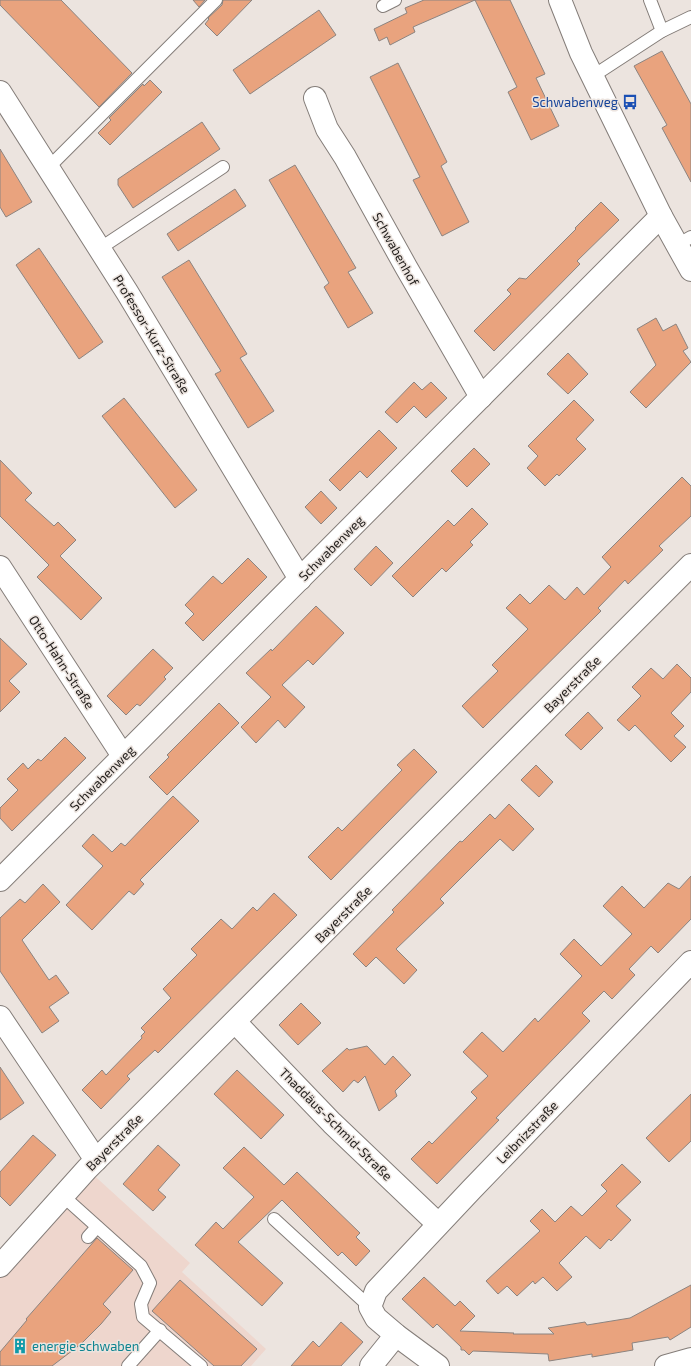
<svg xmlns="http://www.w3.org/2000/svg" width="691" height="1366" font-family="'Exo 2',sans-serif">
<style>
.commercial{fill:#eed6cd}
.building{fill:#e9a37e;stroke:#8c8480}
.lines{fill:none;stroke-linecap:round;stroke-linejoin:round}
.service-casing{stroke:#847d79;stroke-width:14}
.minor-casing{stroke:#847d79;stroke-width:24}
.service{stroke:#fff;stroke-width:12}
.minor{stroke:#fff;stroke-width:22}
.labels{text-anchor:middle;stroke-width:3;stroke-linejoin:round;paint-order:stroke}
.transit-label{font-size:13px;fill:#164399;stroke:#ece4df;text-anchor:end}
.street-label{font-size:13px;fill:#201d1b;stroke:#ece4df}
.culture-label{font-size:13px;fill:#0d838f;stroke:#ece4df;text-anchor:start}
</style>
<rect width="100%" height="100%" fill="#ece4df"/>
<path class="commercial" d="M87,1169l103,94 -8,9 84,77 -15,17h-251v-100z"/>
<g class="building">
<path d="M0,0h61l71,73 -33,34 -99,-102z"/>
<path d="M193,0h12l-6,7z"/>
<path d="M223,0h29l-35,36 -12,-12 4,-5 -1,-1 14,-13z"/>
<path d="M424,0h86l35,74 -9,4 23,48 -28,14 -23,-48 9,-5 -42,-87 -62,27 2,5 -25,13 -3,-8 -8,4 -5,-12 33,-16 -2,-5z"/>
<path d="M319,10l17,25 -86,59 -17,-24z"/>
<path d="M662,51l29,53v78l-29,-54 5,-3 -33,-59z"/>
<path d="M398,63l49,99 -6,4 28,56 -27,14 -29,-56 7,-3 -50,-100z"/>
<path d="M150,80l12,12 -52,53 -12,-12 13,-13 -2,-2 34,-34 1,2z"/>
<path d="M202,122l18,27 -87,59 -15,-23v-6z"/>
<path d="M0,149l32,53 -26,15 -6,-10z"/>
<path d="M295,165l61,103 -8,4 25,41 -25,15 -24,-41 5,-4 -60,-103z"/>
<path d="M235,189l11,17 -68,45 -11,-17z"/>
<path d="M601,202l18,18 -42,41 3,3 -86,87 -20,-20 37,-37 -4,-4 12,-12 7,1 50,-50 -1,-1z"/>
<path d="M39,248l64,94 -24,17 -63,-94z"/>
<path d="M189,260l58,94 -7,4 34,53 -26,17 -33,-54 6,-3 -59,-94z"/>
<path d="M656,318l7,13 13,-7 12,24 -5,3 8,11 -45,46 -16,-16 26,-27 -19,-36z"/>
<path d="M568,353l20,21 -20,20 -21,-20z"/>
<path d="M414,382l8,8 9,-8 16,16 -21,20 -12,-12 -17,17 -12,-11z"/>
<path d="M124,398l73,92 -22,18 -73,-92z"/>
<path d="M574,400l20,20 -18,19 10,10 -27,27 -2,-2 -12,12 -18,-18 11,-12 -10,-10z"/>
<path d="M379,430l18,18 -30,30 -7,-7 -20,20 -11,-11z"/>
<path d="M474,448l16,16 -23,23 -16,-16z"/>
<path d="M0,460l32,33 -7,7 29,26 4,-4 18,18 -16,16 42,42 -21,22 -44,-43 12,-12 -49,-49z"/>
<path d="M682,477l9,9v30l-32,30 4,4 -35,34 -3,-4 -27,28 3,3 -118,117 -21,-22 36,-35 -6,-6 36,-36 -22,-21 14,-14 10,10 19,-19 16,15 12,-13 7,8 27,-28 -9,-10z"/>
<path d="M321,491l16,17 -16,16 -16,-17z"/>
<path d="M472,508l16,16 -18,18 3,3 -27,27 -4,-4 -29,29 -21,-21 56,-56 6,6z"/>
<path d="M376,546l17,17 -22,23 -17,-17z"/>
<path d="M248,558l19,19 -64,64 -18,-18 9,-9 -9,-9 28,-29 9,8z"/>
<path d="M316,606l28,27 -31,32 -5,-5 -26,25 23,22 -20,21 -7,-8 -22,23 -15,-16 30,-30 -25,-24 25,-24 1,2z"/>
<path d="M0,638l27,26 -18,17 11,11 -20,20z"/>
<path d="M153,649l20,19 -9,9 2,2 -26,27 -3,-2 -11,11 -19,-19z"/>
<path d="M677,664l14,14v14l-20,21 13,13 -10,10 12,11 -15,15 -36,-37 -6,6 -12,-11 24,-24 -9,-9 19,-19 12,11z"/>
<path d="M219,703l20,20 -72,72 -18,-18 20,-20 -2,-2z"/>
<path d="M588,712l15,16 -22,22 -16,-15z"/>
<path d="M65,737l21,21 -74,73 -12,-13v-10l18,-18 -11,-11 16,-16 5,6 10,-10 3,2z"/>
<path d="M414,749l23,23 -106,108 -23,-23 30,-30 4,4 60,-61 -5,-5z"/>
<path d="M536,765l17,17 -14,15 -18,-17z"/>
<path d="M173,796l26,25 -59,59 4,4 -10,11 -5,-4 -37,39 -26,-25 37,-39 -21,-20 11,-12 19,18 9,-9 4,3z"/>
<path d="M509,804l25,25 -21,22 -13,-12 -60,60 4,4 -48,46 21,21 -13,14 -28,-27 -10,10 -13,-13 41,-42 -2,-2 68,-69 2,1 28,-28 5,5z"/>
<path d="M691,876v43l-33,34 -7,-7 -22,23 6,6 -23,24 -8,-8 -22,22 8,8 -94,97 3,2 -62,64 -26,-25 18,-18 3,3 45,-46 -6,-6 17,-16 -25,-24 19,-20 21,20 32,-34 3,4 44,-46 -22,-22 14,-15 27,27 31,-32 -29,-28 19,-20 22,22 24,-25 11,6z"/>
<path d="M43,884l17,18 -38,38 27,40 7,-5 13,18 -20,14 10,14 -17,12 -42,-62v-53l20,-19 5,4z"/>
<path d="M274,893l23,22 -139,138 -3,-3 -28,26 3,3 -29,30 -19,-19 20,-20 4,5 36,-37 -1,-2 4,-4 -4,-4 30,-30 -8,-9 34,-34 -6,-6 30,-30 11,10 21,-22 4,4z"/>
<path d="M301,1003l20,20 -23,22 -19,-20z"/>
<path d="M367,1046l18,19 8,-9 18,19 -16,16 2,5 -18,15 -14,-35 -7,7 -4,-3 -11,12 -21,-21 25,-23 2,2z"/>
<path d="M0,1067l24,36 -24,17z"/>
<path d="M237,1070l47,45 -23,24 -47,-45z"/>
<path d="M691,1094v47l-22,21 -23,-24z"/>
<path d="M33,1135l23,20 -46,51 -10,-10v-24z"/>
<path d="M158,1145l22,20 -22,25 8,7 -13,14 -30,-27z"/>
<path d="M244,1147l40,38 13,-13 63,61 -4,4 14,14 -14,15 -14,-14 -4,4 -56,-56 -44,42 45,41 -21,23 -67,-61 21,-23 7,7 31,-32 -31,-29z"/>
<path d="M622,1164l19,18 -25,24 15,14 -20,21 -2,-2 -9,10 -14,-13 -27,27 13,14 -15,14 -14,-14 -8,7 -2,-3 -16,15 -10,-10 -9,8 -12,-13 54,-50 -10,-10 12,-12 13,13 16,-16 11,10 25,-25 -6,-6z"/>
<path d="M97,1238l36,32 -30,34 8,8 -10,12 -20,20 -29,22h-52v-14l27,-32 -1,-1z"/>
<path d="M424,1277l31,29 5,-5 15,15 -15,15 54,2 -1,1h41l-6,-6 37,-6 2,3 43,-7 61,-33v42l-21,13 -2,-3 -36,6 1,7 -41,7v-3l-43,7 -1,-7 -75,-3 -4,4 -5,-5h-3v-3l-24,-23 -4,4 -31,-29z"/>
<path d="M180,1280l77,69 -16,17h-27l-62,-55z"/>
<path d="M341,1322l22,20 -22,24h-50l22,-25 6,6z"/>
</g>
<g class="lines">
<defs>
<g id="service">
<path d="M650,0l12,31"/>
<path d="M383,6l12,-6"/>
<path d="M593,76l69,-45 29,-14"/>
<path d="M48,168l168,-168"/>
<path d="M677,245l14,-8"/>
<path d="M99,249l124,-82"/>
<path d="M63,1196l78,70 9,17 -9,21 2,13 58,49"/>
<path d="M274,1219l96,88"/>
<path d="M88,1237l9,-10"/>
<path d="M128,1366l32,-36"/>
</g>
<g id="minor">
<path d="M560,0l21,53 80,163 30,54"/>
<path d="M0,92l127,200 173,287"/>
<path d="M315,98l12,31 18,28 61,110 75,130"/>
<path d="M0,567l123,189"/>
<path d="M0,880l661,-664"/>
<path d="M0,1017l96,143"/>
<path d="M235,1022l97,101 106,101"/>
<path d="M0,1266l87,-97 604,-604"/>
<path d="M371,1366l25,-31"/>
<path d="M438,1366l-42,-31 -20,-17 -6,-11 6,-16 95,-101 220,-228"/>
<path d="M666,1366l25,-7"/>
</g>
</defs>
<use href="#service" class="service-casing"/>
<use href="#minor" class="minor-casing"/>
<use href="#service" class="service"/>
<use href="#minor" class="minor"/>
</g>
<defs>
<symbol id="bus-bare" viewBox="-9 -9 18 18"><path d="M-5-6H5V4H4V6H2V4H-2V6H-4V4H-5ZM-3.5-4V0h7V-4ZM-3.5 1.2v1.5H-2V1.2ZM2 1.2v1.5H3.5V1.2Z" fill="#1a4fb4" stroke="#ece4df" stroke-width="2.5" paint-order="stroke"/></symbol>
<symbol id="building-bare" viewBox="-9 -9 18 18"><path d="M-4-6H4V6H1V3H-1V6H-4ZM-2.5-4.3h1.7v1.8h-1.7ZM.8-4.3h1.7v1.8H.8ZM-2.5-1h1.7V.8h-1.7ZM.8-1h1.7V.8H.8Z" fill="#0f9aa8" stroke="#ece4df" stroke-width="2.5" paint-order="stroke"/></symbol>
</defs>
<g fill-rule="evenodd">
<use href="#bus-bare" x="619" y="91" width="22" height="22"/>
<use href="#building-bare" x="9" y="1335" width="22" height="22"/>
</g>
<g class="labels">
<g class="transit-label">
<text x="618" y="107">Schwabenweg</text>
</g>
<g class="street-label">
<text transform="translate(396 249) rotate(61)" y="5">Schwabenhof</text>
<text transform="translate(152 334) rotate(59)" y="5">Professor-Kurz-Straße</text>
<text transform="translate(331 548) rotate(-45)" y="5">Schwabenweg</text>
<text transform="translate(62 662) rotate(57)" y="5">Otto-Hahn-Straße</text>
<text transform="translate(572 684) rotate(-45)" y="5">Bayerstraße</text>
<text transform="translate(102 778) rotate(-45)" y="5">Schwabenweg</text>
<text transform="translate(343 914) rotate(-45)" y="5">Bayerstraße</text>
<text transform="translate(336 1124) rotate(45)" y="5">Thaddäus-Schmid-Straße</text>
<text transform="translate(527 1132) rotate(-46)" y="5">Leibnizstraße</text>
<text transform="translate(114 1142) rotate(-45)" y="5">Bayerstraße</text>
</g>
<g class="culture-label">
<text x="32" y="1351">energie schwaben</text>
</g>
</g>
</svg>
